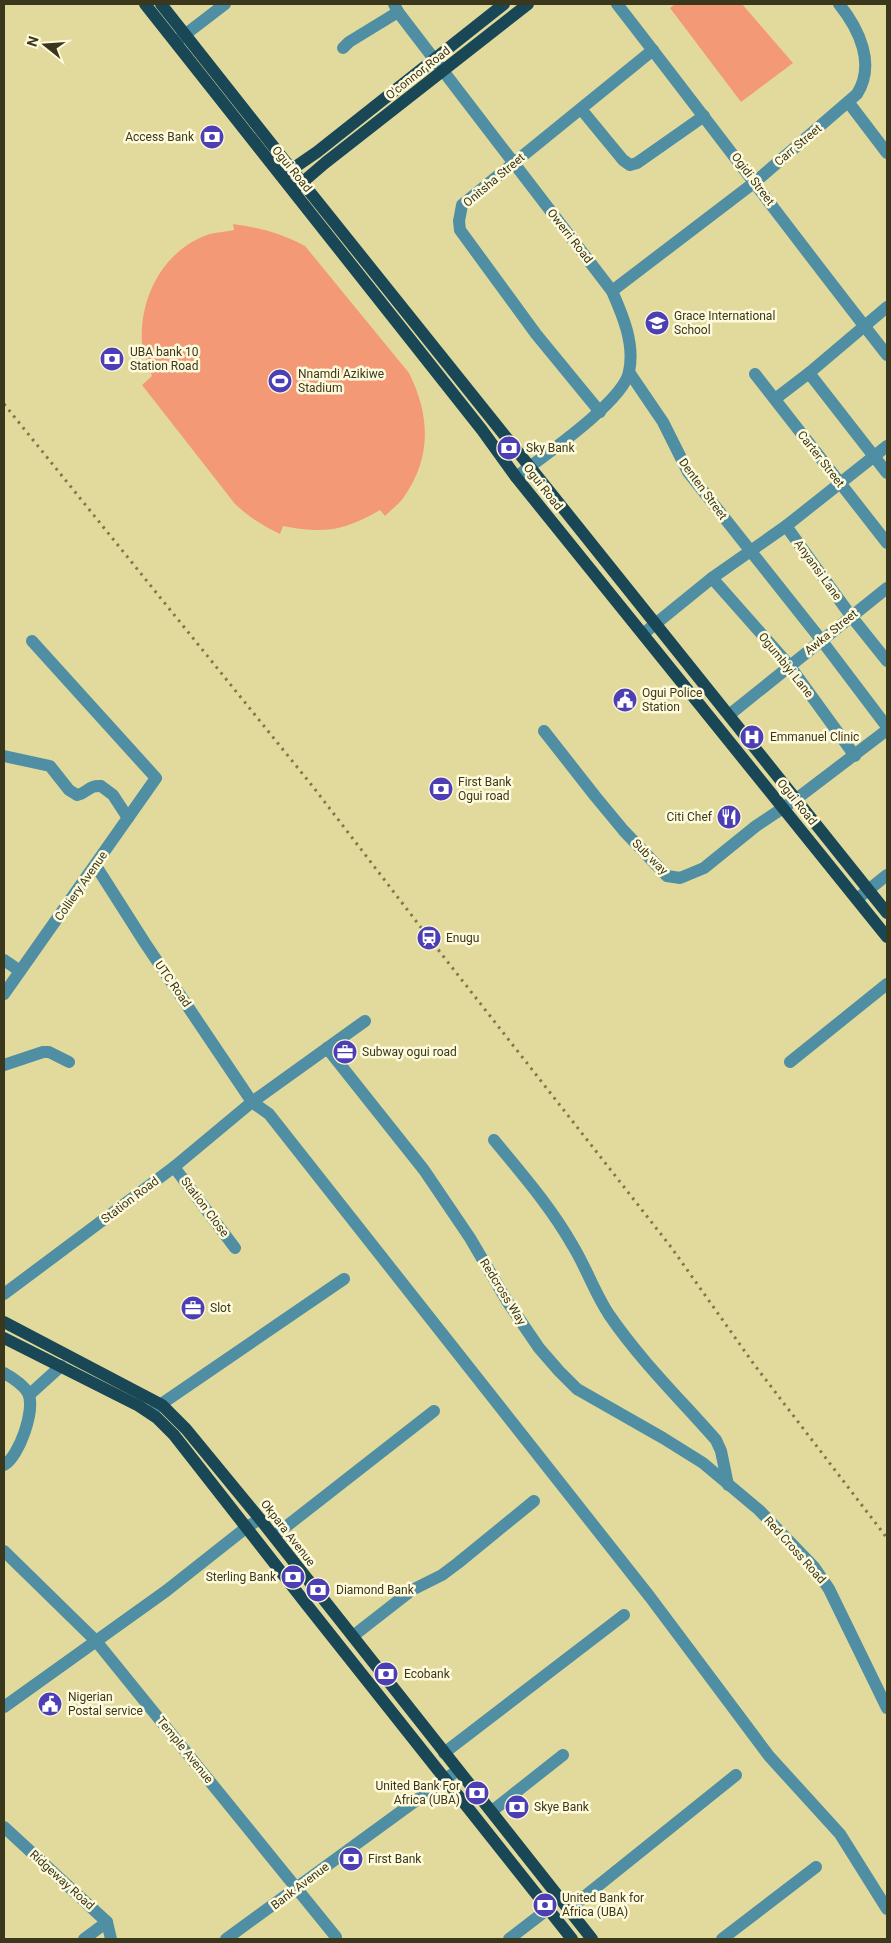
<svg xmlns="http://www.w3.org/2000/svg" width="891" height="1943" font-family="Roboto,sans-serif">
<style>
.green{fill:#f49976}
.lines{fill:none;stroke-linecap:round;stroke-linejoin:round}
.minor{stroke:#4f8ea3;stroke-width:12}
.major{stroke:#194755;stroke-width:12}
.rail{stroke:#7d784f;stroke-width:3;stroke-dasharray:2.5 5;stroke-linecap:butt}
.labels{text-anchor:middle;stroke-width:5;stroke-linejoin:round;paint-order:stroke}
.street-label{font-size:12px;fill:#3a371d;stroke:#fefadb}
.poi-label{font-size:12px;fill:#3a371d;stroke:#fefadb;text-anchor:start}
</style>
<rect width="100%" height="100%" fill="#e2da9c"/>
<g class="green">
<path d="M675,4h67l51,59 -52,39 -71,-94z"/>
<path d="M233,224c28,4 47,9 72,22l104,127c21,42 23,84 -5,124 -5,7 -13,13 -19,19l-5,-6c-36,21 -56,24 -97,16l-3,8c-17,-8 -31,-17 -45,-30l-93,-119 10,-9c-3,-10 -9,-22 -10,-33 -3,-45 21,-92 65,-108 8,-3 18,-3 27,-5z"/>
</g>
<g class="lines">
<g class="minor">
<path d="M394,4l4,8 214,279c11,25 23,53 17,81 -6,30 -87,85 -113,105"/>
<path d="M617,4c91,117 179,235 270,351"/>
<path d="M178,40l47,-36"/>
<path d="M343,48l6,-6 49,-30"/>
<path d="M849,103l38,50"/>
<path d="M581,109l42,51 7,5 7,-2 67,-47"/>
<path d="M612,291l143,-109 102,-88c19,-30 2,-65 -18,-90"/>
<path d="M887,307l-78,66 78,100"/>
<path d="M629,372l34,50 25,50 134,169 65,86"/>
<path d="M755,374l132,169"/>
<path d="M775,399l34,-26"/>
<path d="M600,412l-64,-78 -76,-104 -1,-9 3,-16 191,-155"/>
<path d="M786,526l65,90 36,45"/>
<path d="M712,578l77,87 66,91"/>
<path d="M643,634l69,-56 74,-52 101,-80"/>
<path d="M729,715l158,-127"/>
<path d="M544,731l51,65 29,35 43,45 13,2 24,-10 52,-42 39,-26 92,-70"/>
<path d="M4,756l46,10 19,24 8,5c11,-2 11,-10 24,-9l12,9 15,23"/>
<path d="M96,866l49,77 107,159 17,12 381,483 119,159 71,78 47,75"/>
<path d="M857,899l30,-24"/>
<path d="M4,960l16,11"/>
<path d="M4,994l152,-216 -124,-137"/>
<path d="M327,1048l97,122 46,68 37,63 32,47 20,23 18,18 86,49 40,25 56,47 55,57 15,22 58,119"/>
<path d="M790,1062l97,-78"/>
<path d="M4,1065l39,-13h6l20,10"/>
<path d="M494,1140c28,34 57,67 79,106 14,23 22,48 37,70 31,45 70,83 106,124l5,11 7,34"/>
<path d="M174,1167l61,81"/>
<path d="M4,1294l170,-127 78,-65 113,-81"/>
<path d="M4,1373c9,5 19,11 24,20 8,16 -9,64 -24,72"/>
<path d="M29,1395l32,-29"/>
<path d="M154,1409l190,-130"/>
<path d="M274,1536l160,-125"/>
<path d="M4,1551l92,90 240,296"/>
<path d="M353,1636l59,-46 30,-15 16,-12 76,-62"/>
<path d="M4,1707l162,-116 81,-64 13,-8"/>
<path d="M444,1753l180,-138"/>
<path d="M492,1811l71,-56"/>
<path d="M4,1827l103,95 4,17"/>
<path d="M569,1909l167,-134"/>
<path d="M84,1939l23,-17"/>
<path d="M226,1939l232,-169"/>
<path d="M509,1939l39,-30"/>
<path d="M722,1939l94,-72"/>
</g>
<g class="major">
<path d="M145,4l337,426 34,47 371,460"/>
<path d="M161,4l116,147 610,762"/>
<path d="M285,174l32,-22 187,-148"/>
<path d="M297,187l28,-24 203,-159"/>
<path d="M4,1322l158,83 24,24 74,90 332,420"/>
<path d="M4,1338l135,68 18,12 17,17 133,170 265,334"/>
</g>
<path class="rail" d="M4,404l310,384 115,150 242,309 82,116 134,175"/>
</g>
<defs>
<symbol id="bank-disc" viewBox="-11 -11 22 22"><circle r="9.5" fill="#4c3eb5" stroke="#fefadb"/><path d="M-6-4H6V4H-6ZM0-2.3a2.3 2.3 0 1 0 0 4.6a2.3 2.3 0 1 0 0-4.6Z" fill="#fff"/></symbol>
<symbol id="school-disc" viewBox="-11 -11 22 22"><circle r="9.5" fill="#4c3eb5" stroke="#fefadb"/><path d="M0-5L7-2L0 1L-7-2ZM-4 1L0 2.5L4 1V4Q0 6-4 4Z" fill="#fff"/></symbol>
<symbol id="stadium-disc" viewBox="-11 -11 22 22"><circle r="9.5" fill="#4c3eb5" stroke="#fefadb"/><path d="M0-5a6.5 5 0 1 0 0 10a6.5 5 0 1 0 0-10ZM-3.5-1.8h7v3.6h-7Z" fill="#fff"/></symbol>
<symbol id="civic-disc" viewBox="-11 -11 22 22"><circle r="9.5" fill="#4c3eb5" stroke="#fefadb"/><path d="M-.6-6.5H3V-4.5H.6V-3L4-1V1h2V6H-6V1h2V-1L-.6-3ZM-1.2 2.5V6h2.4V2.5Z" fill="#fff"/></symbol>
<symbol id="hospital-disc" viewBox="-11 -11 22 22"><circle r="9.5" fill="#4c3eb5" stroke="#fefadb"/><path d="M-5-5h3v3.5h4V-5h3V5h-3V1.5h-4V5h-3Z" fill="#fff"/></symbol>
<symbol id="restaurant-disc" viewBox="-11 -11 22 22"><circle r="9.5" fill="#4c3eb5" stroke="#fefadb"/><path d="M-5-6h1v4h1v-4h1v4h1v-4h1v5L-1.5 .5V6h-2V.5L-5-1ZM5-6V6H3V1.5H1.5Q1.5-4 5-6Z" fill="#fff"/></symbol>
<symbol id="station-disc" viewBox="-11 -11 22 22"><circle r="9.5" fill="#4c3eb5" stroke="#fefadb"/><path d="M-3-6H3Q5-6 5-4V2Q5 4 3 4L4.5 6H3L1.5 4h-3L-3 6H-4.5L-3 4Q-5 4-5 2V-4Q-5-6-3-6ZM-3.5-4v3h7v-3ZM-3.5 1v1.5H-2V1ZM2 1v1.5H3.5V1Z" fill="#fff"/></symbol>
<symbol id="office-disc" viewBox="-11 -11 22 22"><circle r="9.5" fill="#4c3eb5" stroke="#fefadb"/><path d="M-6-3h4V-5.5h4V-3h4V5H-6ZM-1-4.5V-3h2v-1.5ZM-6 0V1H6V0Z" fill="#fff"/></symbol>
</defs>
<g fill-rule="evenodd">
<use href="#bank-disc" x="198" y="123" width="28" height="28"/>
<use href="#school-disc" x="643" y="309" width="28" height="28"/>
<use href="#bank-disc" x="98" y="345" width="28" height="28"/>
<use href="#stadium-disc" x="266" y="367" width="28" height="28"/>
<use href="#bank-disc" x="495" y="434" width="28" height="28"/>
<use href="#civic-disc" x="611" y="686" width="28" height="28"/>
<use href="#hospital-disc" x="738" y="723" width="28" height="28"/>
<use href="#bank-disc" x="427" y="775" width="28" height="28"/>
<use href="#restaurant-disc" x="715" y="803" width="28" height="28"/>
<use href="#station-disc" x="415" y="924" width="28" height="28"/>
<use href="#office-disc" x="331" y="1038" width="28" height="28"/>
<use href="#office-disc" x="179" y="1294" width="28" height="28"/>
<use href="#bank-disc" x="279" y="1563" width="28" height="28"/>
<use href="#bank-disc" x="304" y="1576" width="28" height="28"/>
<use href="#bank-disc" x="372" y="1660" width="28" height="28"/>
<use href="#civic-disc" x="36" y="1690" width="28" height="28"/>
<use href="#bank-disc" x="463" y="1779" width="28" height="28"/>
<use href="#bank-disc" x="503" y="1793" width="28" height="28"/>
<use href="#bank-disc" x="337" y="1845" width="28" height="28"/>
<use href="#bank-disc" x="531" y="1891" width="28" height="28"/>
</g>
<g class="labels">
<g class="street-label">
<text transform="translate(418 73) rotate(-38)" y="4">O'connor Road</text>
<text transform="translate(798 145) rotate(-40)" y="4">Carr Street</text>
<text transform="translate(292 169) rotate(51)" y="4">Ogui Road</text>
<text transform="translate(753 179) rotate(53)" y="4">Ogidi Street</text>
<text transform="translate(494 180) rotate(-40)" y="4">Onitsha Street</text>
<text transform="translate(570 236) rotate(52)" y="4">Owerri Road</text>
<text transform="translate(821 459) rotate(52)" y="4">Carter Street</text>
<text transform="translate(543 487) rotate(52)" y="4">Ogui Road</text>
<text transform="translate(703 489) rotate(54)" y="4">Denten Street</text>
<text transform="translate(818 570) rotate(54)" y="4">Anyansi Lane</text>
<text transform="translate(831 632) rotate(-39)" y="4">Awka Street</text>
<text transform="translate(786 665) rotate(51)" y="4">Ogumbiyi Lane</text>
<text transform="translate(797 802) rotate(51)" y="4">Ogui Road</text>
<text transform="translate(650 857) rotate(45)" y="4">Sub way</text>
<text transform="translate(81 886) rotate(-55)" y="4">Colliery Avenue</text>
<text transform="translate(173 984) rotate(55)" y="4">UTC Road</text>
<text transform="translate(130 1200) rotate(-37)" y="4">Station Road</text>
<text transform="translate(205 1207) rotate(53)" y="4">Station Close</text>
<text transform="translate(503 1292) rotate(58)" y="4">Redcross Way</text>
<text transform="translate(288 1533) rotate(52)" y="4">Okpara Avenue</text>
<text transform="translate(795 1550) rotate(48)" y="4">Red Cross Road</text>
<text transform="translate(185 1750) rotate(51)" y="4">Temple Avenue</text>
<text transform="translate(62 1880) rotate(42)" y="4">Ridgeway Road</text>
<text transform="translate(300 1886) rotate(-37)" y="4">Bank Avenue</text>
</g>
<g class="poi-label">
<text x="194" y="141" text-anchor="end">Access Bank</text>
<text x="674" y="320">Grace International<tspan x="674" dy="14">School</tspan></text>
<text x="130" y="356">UBA bank 10<tspan x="130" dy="14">Station Road</tspan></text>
<text x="298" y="378">Nnamdi Azikiwe<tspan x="298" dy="14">Stadium</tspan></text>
<text x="526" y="452">Sky Bank</text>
<text x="642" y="697">Ogui Police<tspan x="642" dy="14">Station</tspan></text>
<text x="770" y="741">Emmanuel Clinic</text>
<text x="458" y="786">First Bank<tspan x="458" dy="14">Ogui road</tspan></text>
<text x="712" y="821" text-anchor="end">Citi Chef</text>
<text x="446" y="942">Enugu</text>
<text x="362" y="1056">Subway ogui road</text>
<text x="210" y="1312">Slot</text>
<text x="276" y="1581" text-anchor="end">Sterling Bank</text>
<text x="336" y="1594">Diamond Bank</text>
<text x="404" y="1678">Ecobank</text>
<text x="68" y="1701">Nigerian<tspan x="68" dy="14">Postal service</tspan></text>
<text x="460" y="1790" text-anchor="end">United Bank For<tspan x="460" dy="14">Africa (UBA)</tspan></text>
<text x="534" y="1811">Skye Bank</text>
<text x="368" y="1863">First Bank</text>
<text x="562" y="1902">United Bank for<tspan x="562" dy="14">Africa (UBA)</tspan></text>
</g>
</g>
<rect width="891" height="1943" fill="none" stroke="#3a371d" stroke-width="10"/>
<g transform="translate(45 45) rotate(287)" stroke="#fefadb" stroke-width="4" paint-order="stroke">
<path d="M0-4L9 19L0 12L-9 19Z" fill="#3a371d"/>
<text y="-8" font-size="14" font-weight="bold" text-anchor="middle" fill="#3a371d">N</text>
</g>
</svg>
